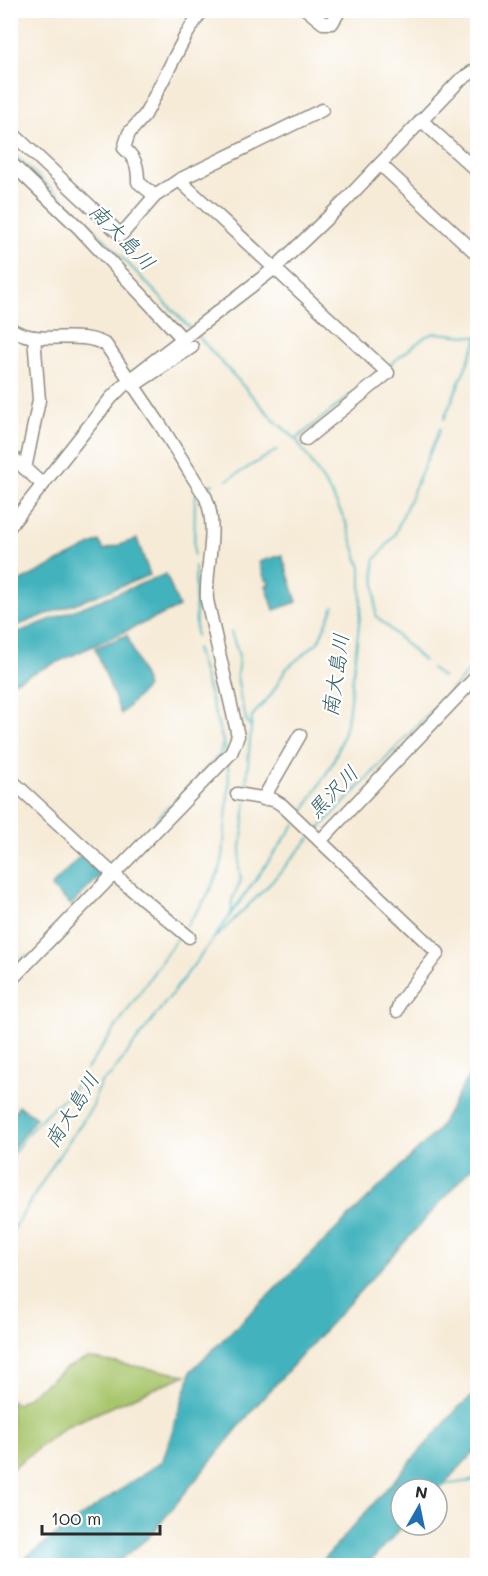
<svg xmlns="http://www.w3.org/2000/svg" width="488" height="1576" font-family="Mali,'Klee One',sans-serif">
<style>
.green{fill:#a9c66d;stroke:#6a784c;stroke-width:1.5}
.water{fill:#43b3bd;stroke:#376f74;stroke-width:1.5}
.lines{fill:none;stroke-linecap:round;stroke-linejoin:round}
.stream{stroke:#43b3bd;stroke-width:2}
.minor-casing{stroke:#908b81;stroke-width:15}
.minor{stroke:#fff;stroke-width:12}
.labels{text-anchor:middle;stroke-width:4.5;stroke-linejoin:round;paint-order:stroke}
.water-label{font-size:21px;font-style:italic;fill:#356165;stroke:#fff}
</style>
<rect width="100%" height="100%" fill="#fff"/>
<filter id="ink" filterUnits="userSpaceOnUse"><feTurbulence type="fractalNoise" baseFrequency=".0167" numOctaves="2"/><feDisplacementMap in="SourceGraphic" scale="12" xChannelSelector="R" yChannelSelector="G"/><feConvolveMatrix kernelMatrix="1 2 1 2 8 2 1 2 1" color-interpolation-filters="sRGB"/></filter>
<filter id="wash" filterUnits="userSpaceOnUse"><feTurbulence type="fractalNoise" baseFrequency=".008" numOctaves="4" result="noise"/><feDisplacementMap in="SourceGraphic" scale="24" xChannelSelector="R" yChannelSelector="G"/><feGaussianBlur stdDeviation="1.35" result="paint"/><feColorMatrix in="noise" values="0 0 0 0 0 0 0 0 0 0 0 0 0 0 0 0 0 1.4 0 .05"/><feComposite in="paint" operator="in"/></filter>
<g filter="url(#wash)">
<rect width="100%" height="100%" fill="#f6ebd7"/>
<path class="green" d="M88,1358l98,17 -119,51 -56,43v-68l7,3 48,-36z"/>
<g class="water">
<path d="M137,539l13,36 -139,53v-42l88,-45 5,9z"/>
<path d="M282,555l15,47 -23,8 -8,-25 3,-1 -1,-4h-3l-6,-18z"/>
<path d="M166,574l13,33 -168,76v-48z"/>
<path d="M127,635l20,52 -26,27 -26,-66z"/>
<path d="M81,855l20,20 -30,30 -20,-18z"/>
<path d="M477,1061v101l-222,245 -106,130 -35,28h-99l67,-49 81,-56 29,-90 246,-240z"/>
<path d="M19,1106l17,12 -25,33v-35z"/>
<path d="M477,1392v57l-40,42v-2h-36v36h3l-37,40h-48l140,-158z"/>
</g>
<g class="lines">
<g class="stream">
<path d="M10,151l77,70 103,107"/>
<path d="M196,334l79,87 21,18 36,56 13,25 16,48v40l-13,108 -7,26 -9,22 -32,53"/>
<path d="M387,367l39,-31 10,-3 42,4"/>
<path d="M444,419l34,-81"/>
<path d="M296,439l61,-49"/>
<path d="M227,480l50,-30"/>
<path d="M205,487l8,-3"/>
<path d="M194,555l1,-55 2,-8"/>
<path d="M195,566l1,70"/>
<path d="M231,632l8,24 -2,20 4,25 6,21 4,5"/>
<path d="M196,648l30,104"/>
<path d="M424,661l-48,-45 -2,-55 20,-25 46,-107"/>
<path d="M431,668l11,9"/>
<path d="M196,779l24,-24 2,-10"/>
<path d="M246,789l6,-73 19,-21 15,-26 32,-27 16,-36"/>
<path d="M180,796l10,-12"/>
<path d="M156,820l15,-16"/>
<path d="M316,832l162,-170"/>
<path d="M139,839l9,-9"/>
<path d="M231,913l1,-13 9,-20 -2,-13 7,-65"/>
<path d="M186,926l20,-28 14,-29 3,-12 6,-74 -1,-20"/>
<path d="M217,936l50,-49 43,-49"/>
<path d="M10,957l7,7 -7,7"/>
<path d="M17,964l10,-9"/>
<path d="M87,1069l91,-132"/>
<path d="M10,1158c10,-14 20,-29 33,-41 14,-14 25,-19 37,-37"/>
<path d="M10,1235l46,-75 37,-54 3,-14 6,-11 8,-5 101,-134 84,-118"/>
<path d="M442,1485l36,-5"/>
</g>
</g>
</g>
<g filter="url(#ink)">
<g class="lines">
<defs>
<g id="minor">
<path d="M307,10l16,13h9l8,-13"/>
<path d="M421,120l57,52"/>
<path d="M10,131l111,104 34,-39 24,-16 209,193 -82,66"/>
<path d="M10,162l68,65 104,111"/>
<path d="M380,164l98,91"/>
<path d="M179,180l143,-70"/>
<path d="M155,196l-17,-14c0,-16 -2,-23 -14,-34l5,-15 16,-18 40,-78 17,-27"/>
<path d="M10,328c27,20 67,0 96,17l55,81 45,72c13,32 -1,69 1,102l31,136 -7,17 -221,228"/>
<path d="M133,386l59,-39"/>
<path d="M10,455l33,30"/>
<path d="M25,469l14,-69 -5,-63"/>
<path d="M10,526l101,-128 18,-18 146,-112 69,-66 115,-121 19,-13"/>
<path d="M10,779l103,95 76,63"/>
<path d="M237,794l37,6 8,5 156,148 -38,49 -3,9"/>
<path d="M263,799l37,-64"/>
<path d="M320,841l158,-166"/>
</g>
</defs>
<use href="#minor" class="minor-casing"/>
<use href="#minor" class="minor"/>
</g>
</g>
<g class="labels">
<g class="water-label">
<text transform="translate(122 237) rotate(46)" y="7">南大島川</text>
<text transform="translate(336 675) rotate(-82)" y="7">南大島川</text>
<text transform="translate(333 792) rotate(-46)" y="7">黒沢川</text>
<text transform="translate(72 1110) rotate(-58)" y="7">南大島川</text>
</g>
</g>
<rect width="488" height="1576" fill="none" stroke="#fff" stroke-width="36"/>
<g transform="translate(419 1507) rotate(9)"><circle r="28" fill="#ffffff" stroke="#aaaaaa" stroke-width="1.5"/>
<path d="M0-4.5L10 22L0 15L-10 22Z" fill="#1f6fb2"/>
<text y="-9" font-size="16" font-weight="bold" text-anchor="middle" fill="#2b2b2b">N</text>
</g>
<path d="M42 1525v9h118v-9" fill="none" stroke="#2b2b2b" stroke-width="3"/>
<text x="51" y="1525" font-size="18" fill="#2b2b2b" stroke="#ffffff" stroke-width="4.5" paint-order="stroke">100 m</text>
</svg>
